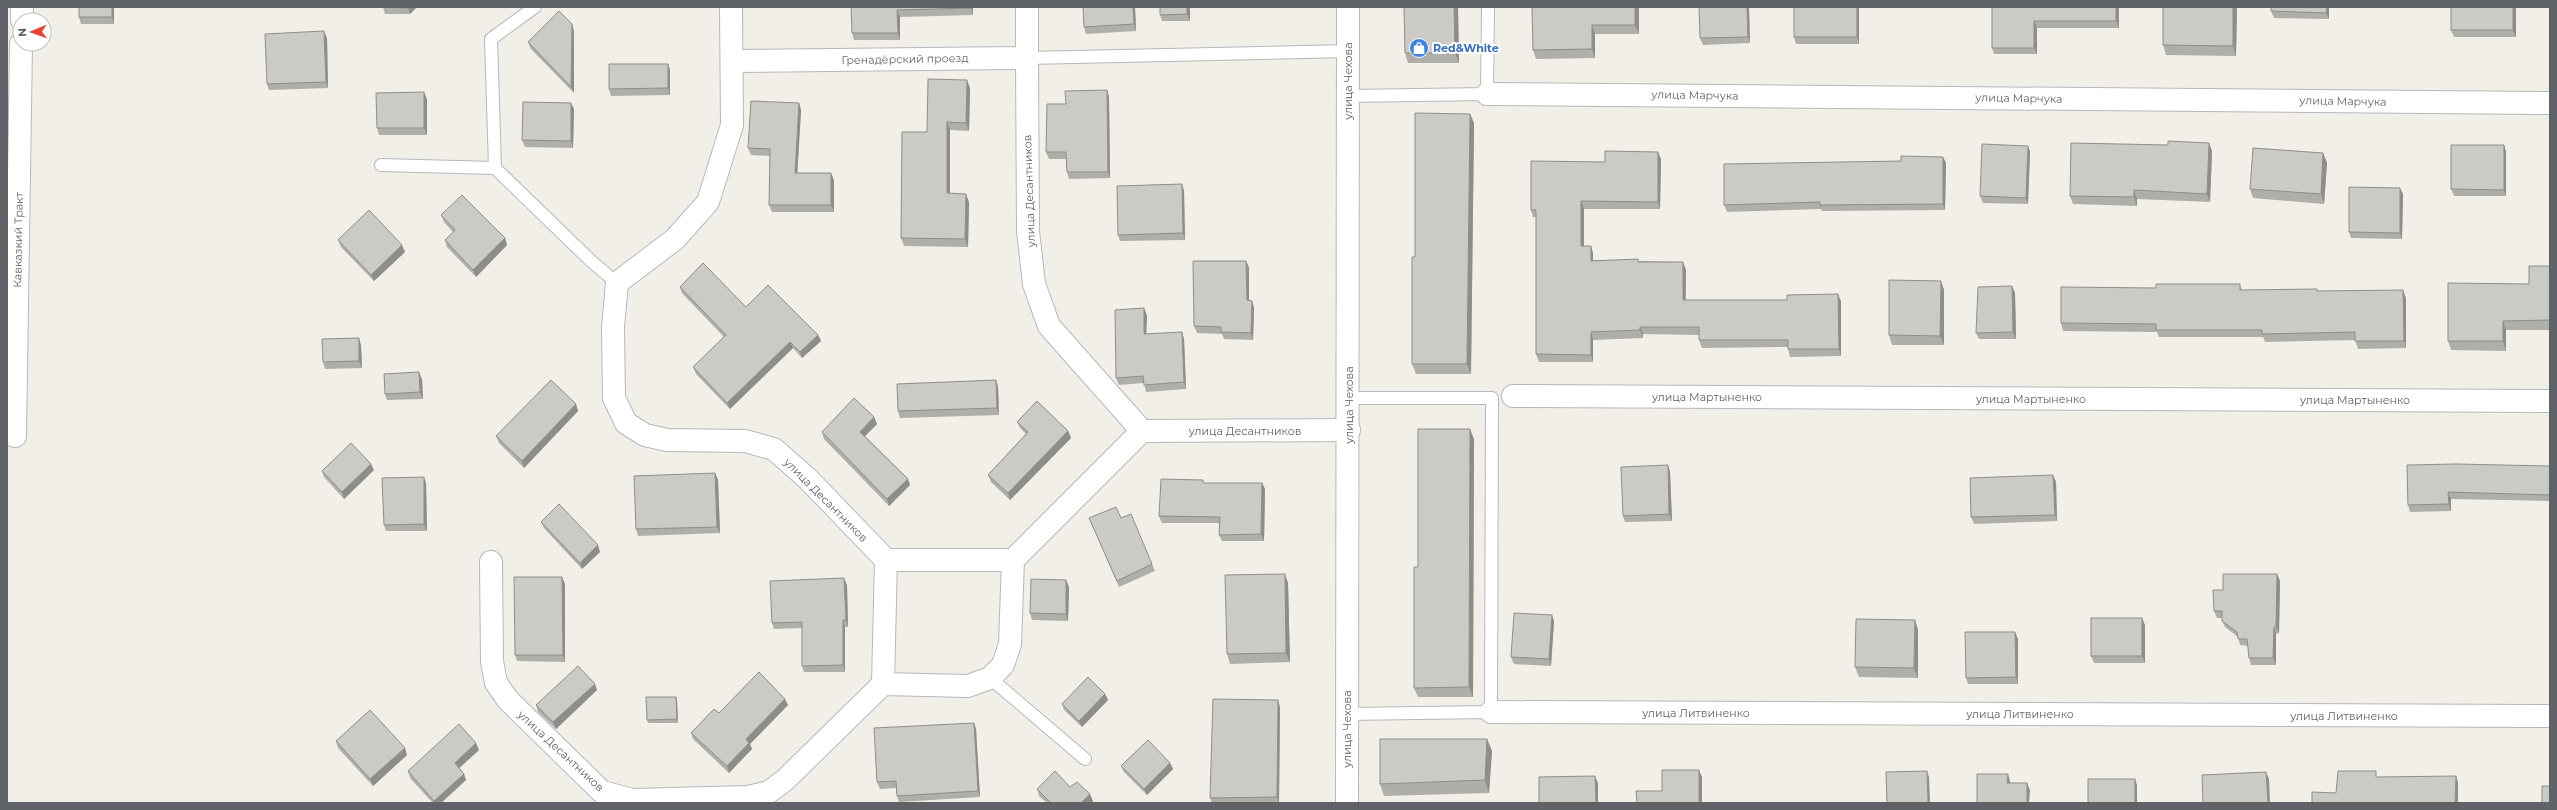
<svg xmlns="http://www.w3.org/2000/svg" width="2557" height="810" font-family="Montserrat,sans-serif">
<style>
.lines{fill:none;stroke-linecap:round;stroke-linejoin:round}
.lane-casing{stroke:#b5b8bc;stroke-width:14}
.street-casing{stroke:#b5b8bc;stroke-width:24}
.lane{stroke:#fff;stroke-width:12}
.street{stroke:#fff;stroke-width:22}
.wall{fill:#afaea9}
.shaded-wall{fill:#8f8d8a}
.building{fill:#cccac5;stroke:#8f8d8a}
.labels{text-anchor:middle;stroke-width:4;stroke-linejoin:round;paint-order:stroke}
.shop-label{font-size:11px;font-weight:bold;fill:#366cbe;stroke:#fff;text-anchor:start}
.street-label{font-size:11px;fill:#5f6368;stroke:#fff}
</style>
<rect width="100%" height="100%" fill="#f1efe8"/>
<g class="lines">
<defs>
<g id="lane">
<path d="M535,7l-44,32 4,129 96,93 26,22"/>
<path d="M1027,58l321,-7"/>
<path d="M1348,96l139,-2 1,-87"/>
<path d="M381,165l114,3"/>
<path d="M990,678l95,81"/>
<path d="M1347,714l144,-2 1,-314h-143"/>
</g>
<g id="street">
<path d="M731,7l1,118 -24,77 -33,37 -58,44 -4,44 1,71 12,25 19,12 22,5 78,1 29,8 34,30 78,81h127"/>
<path d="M22,20v-13"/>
<path d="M1027,58l1,173 6,53 15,42 93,105"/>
<path d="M732,61l295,-3v-51"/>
<path d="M1487,94l1063,9"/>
<path d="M1513,396l1037,5"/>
<path d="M15,436l6,-392"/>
<path d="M491,562l1,99 4,22 12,17 94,92 31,8 115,-3 21,-5 16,-12 98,-96 85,2 22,-8 13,-13 7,-21 3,-84 129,-129 207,-1"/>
<path d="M883,684l3,-124"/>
<path d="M1491,712l1059,4"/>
<path d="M1347,803l1,-796"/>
</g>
</defs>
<use href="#lane" class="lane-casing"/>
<use href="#street" class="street-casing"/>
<use href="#lane" class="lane"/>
<use href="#street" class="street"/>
</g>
<g class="wall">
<path d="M114,7v17h-33l-2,-7z"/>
<path d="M383,7h34l-7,7h-25z"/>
<path d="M756,7h54l-54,1z"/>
<path d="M851,7h122v8l-73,2v23h-46l-2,-7z"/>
<path d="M1083,7h52l1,24 -50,3 -2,-7z"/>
<path d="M1190,7v14h-28l-2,-6z"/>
<path d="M1458,7l1,56h-51l-3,-10z"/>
<path d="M1532,7h107v27h-44v24l-59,1 -3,-9z"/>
<path d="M1749,7l1,36 -47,2 -3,-7z"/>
<path d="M1794,7h65v37h-63l-2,-7z"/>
<path d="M1992,7h127v21h-82v26h-43l-2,-6z"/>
<path d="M2163,7h74l-1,49 -70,-1 -3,-10z"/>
<path d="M2329,7v12l-55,-1 -3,-7z"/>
<path d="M2451,7h65v30h-62l-3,-7z"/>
<path d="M574,31v62l-43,-44 -3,-7z"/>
<path d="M327,38l1,50 -59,2 -2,-6z"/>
<path d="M668,64l2,6v25l-59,1 -2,-7z"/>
<path d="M970,88l-1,43 -19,-1v63l19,9 -1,45 -64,-1 -3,-8 26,-106z"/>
<path d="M1107,90l2,7 1,81 -41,1 -2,-7 -1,-13h-17l-3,-7 20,-48z"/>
<path d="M427,99v36h-48l-2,-7z"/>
<path d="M799,103l2,7 -4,63 37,7v32h-62l-3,-7 1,-49 -19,-1 -3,-7z"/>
<path d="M574,109l-1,39 -48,-1 -3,-7z"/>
<path d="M1470,114l4,9 -3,251h-55l-4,-10z"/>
<path d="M2504,145l2,7v44h-52l-3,-7z"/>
<path d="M2028,146l2,6 -2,52 -45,-1 -3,-7z"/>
<path d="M2212,151l-2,51 -73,-3v7l-64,-2 -3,-8z"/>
<path d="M2323,153l4,10 -3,41 -71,-6 -3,-9z"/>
<path d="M1943,157l3,6 -1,47 -123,1 -1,-2 -94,3 -3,-7 177,-44z"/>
<path d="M1661,159l-1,50h-76v37l9,7v7l90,2 3,8v30h101l51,-6 3,8v54l-51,1 -2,-8v-2l-86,1 -3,-8v-5l-56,-1v4l-50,2v22h-54l-3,-8v-137h-3l-2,-7 74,-48z"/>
<path d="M1182,184l2,7 1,49 -65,1 -2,-6z"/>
<path d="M2403,194l-1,45 -51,-1 -2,-6z"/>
<path d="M441,215l64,23 2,7 -31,32 -29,-30 -2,-7 8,-8 -9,-10z"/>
<path d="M338,240l67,12 -31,29 -33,-34z"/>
<path d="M2550,266v64h-44v21l-55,-1 -3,-9 81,-57z"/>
<path d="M1249,267v33l3,1 2,7 -1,32 -29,-1 -2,-5 -25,-1 -3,-7z"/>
<path d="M1941,281l3,9v55h-52l-3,-10z"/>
<path d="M2240,284l2,6 76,1 88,7v50l-48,1 -3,-9 -90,2 -2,-5h-104l-2,-5 -94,-1 -2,-8 95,-35z"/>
<path d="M680,287l66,20 72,28 3,6 -19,17 -9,-10 -63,61 -34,-35 -3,-7 31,-30 -42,-44z"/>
<path d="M2015,293l1,46h-37l-3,-6z"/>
<path d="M1147,315l-1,19 36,-2 2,7 2,50 -40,3 -2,-9 -25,2 -3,-7z"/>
<path d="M361,345l1,23 -37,1 -2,-7z"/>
<path d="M422,379l1,20 -36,1 -2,-6z"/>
<path d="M998,386l1,29 -99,3 -2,-7z"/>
<path d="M576,404l2,7 -54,57 -25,-25 -3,-7z"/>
<path d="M874,417l3,7 -12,12 43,43 2,6 -21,21 -65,-67 -2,-7z"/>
<path d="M1017,422l51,9 3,7 -61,62 -19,-18 -3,-7 38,-41 -6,-6z"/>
<path d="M1474,439l-1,258h-55l-4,-9 4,-121z"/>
<path d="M1668,465l2,7 2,49 -47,1 -2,-6z"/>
<path d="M2407,465l143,1v35l-99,-2v12l-41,1 -2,-7z"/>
<path d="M374,470l-30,29 -20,-22 -2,-6z"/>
<path d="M715,473l3,7 2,53 -82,3 -2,-7z"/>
<path d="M2053,475l3,7 1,39 -83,3 -3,-7z"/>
<path d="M426,483l1,48h-41l-2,-6z"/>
<path d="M1262,483l3,6 -1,52h-42l-3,-6 1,-12h-58l-3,-7z"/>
<path d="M1089,518h32l31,46 3,7 -36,16z"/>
<path d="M541,522l59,30 -18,17 -38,-41z"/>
<path d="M2277,574l3,7 -1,52 -3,1v31h-25l-2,-7 -1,-12 -8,-1 -2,-8 -13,-10 -3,-6v-3h-5l-3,-7 9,-21z"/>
<path d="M1066,580l3,7 -1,34 -36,-1 -2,-7z"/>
<path d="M1288,583l2,79 -60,2 -3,-10z"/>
<path d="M565,584v78l-48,-1 -2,-6z"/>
<path d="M847,585l1,42h-3v45h-41l-2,-6v-38l-28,1 -2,-6z"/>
<path d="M1915,620l3,10v48l-59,-1 -4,-10z"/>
<path d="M1554,621l-3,45 -37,-2 -3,-7z"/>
<path d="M2145,625v38h-51l-3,-7z"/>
<path d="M2018,639v45h-50l-2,-6z"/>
<path d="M597,690l-41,39 -18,-17 -2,-7z"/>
<path d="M1105,694l3,6 -26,27 -18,-17 -2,-6z"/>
<path d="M676,697l1,3 1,23h-30l-1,-3z"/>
<path d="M785,699l3,6 -38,39 2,5 -23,24 -36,-34 -2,-6 28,-20z"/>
<path d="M1280,707l-1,96h-67l-2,-5z"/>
<path d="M974,723l2,6 4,68 -81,5 -2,-6 -1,-8 -16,1 -3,-7z"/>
<path d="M1487,739l5,12 -3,42 -105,3 -4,-12z"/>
<path d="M336,741l71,14 -34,31 -35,-38z"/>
<path d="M479,750l-20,18 5,6 2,6 -25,23h-8l-23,-25 -2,-7z"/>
<path d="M1170,763l3,6 -26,26 -23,-23 -3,-6z"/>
<path d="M1070,787l23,14 -2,2h-44l-8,-7 -2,-7z"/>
</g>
<g class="shaded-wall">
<path d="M112,7h2v17l-2,-7z"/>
<path d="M408,7h9l-7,7 -2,-6z"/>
<path d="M971,7h2v8l-2,-7z"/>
<path d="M1133,7h2l1,24 -2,-7z"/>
<path d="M1187,7h3v14l-3,-7z"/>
<path d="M1454,7h4l1,56 -4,-10z"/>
<path d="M1635,7h4v27l-4,-9z"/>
<path d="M1747,7h2l1,36 -2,-6z"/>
<path d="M1857,7h2v37l-2,-7z"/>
<path d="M2116,7h3v21l-3,-7z"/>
<path d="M2233,7h4l-1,49 -3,-10z"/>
<path d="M2327,7h2v12l-3,-6z"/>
<path d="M2513,7h3v30l-3,-7z"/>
<path d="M897,10l3,7v23l-2,-7z"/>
<path d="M2034,21l3,7v26l-3,-6z"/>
<path d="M572,24l2,7v62l-3,-6z"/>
<path d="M1592,25l3,9v24l-3,-9z"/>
<path d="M324,31l3,7 1,50 -2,-6z"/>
<path d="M668,64l2,6v25l-2,-7z"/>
<path d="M967,80l3,8 -1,43 -3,-8z"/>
<path d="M1107,90l2,7 1,81 -2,-6z"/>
<path d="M424,92l3,7v36l-3,-7z"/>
<path d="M571,103l3,6 -1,39 -2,-7z"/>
<path d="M799,103l2,7 -4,70 -2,-7z"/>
<path d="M1470,114l4,9 -3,251 -4,-10z"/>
<path d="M947,122l3,8v71l-3,-8z"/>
<path d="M2209,143l3,8 -2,51 -3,-8z"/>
<path d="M2504,145l2,7v44l-2,-6z"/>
<path d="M2028,146l2,6 -2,52 -2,-6z"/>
<path d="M1658,152l3,7 -1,50 -2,-7z"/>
<path d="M2323,153l4,10 -3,41 -3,-10z"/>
<path d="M1943,157l3,6 -1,47 -2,-6z"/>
<path d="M831,173l3,7v32l-3,-7z"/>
<path d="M1182,184l2,7 1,49 -2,-7z"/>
<path d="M2400,188l3,6 -1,45 -2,-6z"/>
<path d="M2134,190l3,9v7l-3,-9z"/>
<path d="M966,194l3,8 -1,45 -3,-8z"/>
<path d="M1581,201l3,8v44l-3,-7z"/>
<path d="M505,238l2,7 -31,32 -3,-7z"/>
<path d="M402,245l3,7 -31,29 -3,-6z"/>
<path d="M1591,246l2,7v15l-2,-7z"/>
<path d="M1246,261l3,6v39l-2,-6z"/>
<path d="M1683,262l3,8 -1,38 -2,-8z"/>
<path d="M1941,281l3,9v55l-4,-9z"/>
<path d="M2012,286l3,7 1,46 -3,-7z"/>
<path d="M2403,290l3,8v50l-2,-7z"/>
<path d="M1838,294l3,8v54l-2,-7z"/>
<path d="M1252,301l2,7 -1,32 -2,-7z"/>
<path d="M1144,308l3,7 -1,26 -2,-7z"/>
<path d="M2503,321l3,9v21l-3,-10z"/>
<path d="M1640,327l3,7v4l-3,-8z"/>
<path d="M1182,332l2,7 2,50 -2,-7z"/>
<path d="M1591,332l2,8v22l-2,-7z"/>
<path d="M818,335l3,6 -19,17 -2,-6z"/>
<path d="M359,338l2,7 1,23 -3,-7z"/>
<path d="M790,342l3,6 -63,61 -3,-6z"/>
<path d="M419,372l3,7 1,20 -3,-7z"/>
<path d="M996,380l2,6 1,29 -2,-7z"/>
<path d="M576,404l2,7 -54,57 -2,-7z"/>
<path d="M874,417l3,7 -14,14 -3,-6z"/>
<path d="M1470,429l4,10 -1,258 -4,-10z"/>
<path d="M1068,431l3,7 -61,62 -2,-7z"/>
<path d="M371,464l3,6 -30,29 -2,-7z"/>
<path d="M1668,465l2,7 2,49 -3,-7z"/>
<path d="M715,473l3,7 2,53 -3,-6z"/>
<path d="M2053,475l3,7 1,39 -2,-6z"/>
<path d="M424,477l2,6 1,48 -3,-7z"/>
<path d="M908,479l2,6 -21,21 -2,-7z"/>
<path d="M1262,483l3,6 -1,52 -3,-7z"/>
<path d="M2448,492l3,7v12l-2,-7z"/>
<path d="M598,545l2,7 -18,17 -2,-6z"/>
<path d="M1285,574l3,9 2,79 -4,-9z"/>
<path d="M2277,574l3,7 -1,52 -3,-6z"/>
<path d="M562,577l3,7v78l-2,-7z"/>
<path d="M844,578l3,7 1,42 -2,-7z"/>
<path d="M1066,580l3,7 -1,34 -2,-7z"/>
<path d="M1552,615l2,6 -3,45 -2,-7z"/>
<path d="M2142,618l3,7v38l-3,-7z"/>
<path d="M843,620l2,7v45l-2,-7z"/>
<path d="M1915,620l3,10v48l-4,-10z"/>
<path d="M2274,627l2,7v31l-3,-7z"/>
<path d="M2015,632l3,7v45l-2,-7z"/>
<path d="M595,684l2,6 -41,39 -3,-7z"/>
<path d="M1105,694l3,6 -26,27 -3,-6z"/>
<path d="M676,697l1,3 1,23 -1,-4z"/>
<path d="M785,699l3,6 -38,39 2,5 -23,24 -2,-7 19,-27z"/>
<path d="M1278,700l2,7 -1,96 -2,-6z"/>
<path d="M974,723l2,6 4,68 -2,-6z"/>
<path d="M1487,739l5,12 -3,42 -4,-13z"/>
<path d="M476,743l3,7 -22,20 -2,-7z"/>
<path d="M405,748l2,7 -34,31 -3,-7z"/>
<path d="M1170,763l3,6 -26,26 -3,-6z"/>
<path d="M1699,770l3,7v26h-3z"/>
<path d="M1927,771l2,6 1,26h-2z"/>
<path d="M2266,772l3,7 1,24h-2z"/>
<path d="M464,774l2,6 -25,23h-6l-1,-2z"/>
<path d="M2008,774l2,7 -1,9 -2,-7z"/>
<path d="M1595,776l3,7v20h-2z"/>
<path d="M2456,776l2,6v21h-3z"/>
<path d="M2135,779l2,6v18h-2z"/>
<path d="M2027,783l3,7 -1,13h-2z"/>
<path d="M1090,794l3,7 -2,2h-10z"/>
</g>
<g class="building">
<rect x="79" y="7" width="33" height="10"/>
<path d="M383,7h25v1z"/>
<path d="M851,7h120v1l-74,2 1,23h-46z"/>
<path d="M1083,7h50l1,17 -50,3z"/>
<path d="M1160,7h27v7l-27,1z"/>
<path d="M1404,7h50l1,46h-50z"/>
<path d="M1532,7h103v18h-43v24l-59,1z"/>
<path d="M1699,7h48l1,30 -48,1z"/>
<rect x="1794" y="7" width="63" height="30"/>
<path d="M1992,7h124v14h-82v27h-42z"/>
<path d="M2163,7h70v39l-70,-1z"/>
<path d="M2271,7h56l-1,6 -55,-2z"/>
<rect x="2451" y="7" width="62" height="23"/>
<path d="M559,11l13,13 -1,63 -43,-45z"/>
<path d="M324,31l2,51 -59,2 -2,-50z"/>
<path d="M609,64h59v24l-59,1z"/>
<path d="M928,79l39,1 -1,43 -19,-1v71l19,1 -1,45 -64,-1 1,-106h25z"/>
<path d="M1107,90l1,82h-41l-1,-20h-20l1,-48h19l-1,-13z"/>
<path d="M424,92v36h-47l-1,-35z"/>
<path d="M751,101l48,2 -4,70h36v32h-62l1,-56 -22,-1z"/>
<path d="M523,102l48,1v38l-49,-1z"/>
<path d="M1415,113l55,1 -3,250h-55v-107h3z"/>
<path d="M2168,141l41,2 -2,51 -73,-4v7l-64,-1 1,-53 97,2z"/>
<path d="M1982,144l46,2 -2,52 -46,-2z"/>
<path d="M2451,145h53v45l-53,-1z"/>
<path d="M2253,148l70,5 -2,41 -71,-5z"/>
<path d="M1605,151l53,1v50l-77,-1v45h10v15l47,-2v3h45v38h104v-5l51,-1 1,55h-51v-9h-89v-13h-59v3l-49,2v23l-55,-1v-144h-5v-49l74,1z"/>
<path d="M1901,156l42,1v47l-123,1v-3l-96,3v-41l177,-3z"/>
<path d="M1182,184l1,49 -65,2 -1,-49z"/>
<path d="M2349,187l51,1v45l-51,-1z"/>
<path d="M462,195l43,43 -32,32 -28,-30 10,-10 -14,-15z"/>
<path d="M369,210l33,35 -31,30 -33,-35z"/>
<path d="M1193,261h53l1,39 5,1 -1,32 -30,-1v-5l-27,-1z"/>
<path d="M703,263l43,44 22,-22 50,50 -18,17 -10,-10 -63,61 -34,-36 33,-32 -46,-48z"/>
<path d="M2529,266h21v54l-47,1v20h-55v-58l81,1z"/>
<path d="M1889,280l52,1 -1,55 -51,-1z"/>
<path d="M2156,284h84v6l77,-1v2l86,-1 1,51h-49v-9l-93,2v-4h-106v-6l-95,-1v-36l95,1z"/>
<path d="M2012,286l1,46 -37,1 2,-46z"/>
<path d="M1144,308v26l38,-2 2,50 -40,3 -1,-9 -27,2 -1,-68z"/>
<path d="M359,338v23l-36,1 -1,-23z"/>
<path d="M419,372l1,20 -35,2 -1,-20z"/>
<path d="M551,380l25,24 -54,57 -26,-25z"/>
<path d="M996,380l1,28 -99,3 -1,-27z"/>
<path d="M854,398l20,19 -14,15 48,47 -21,20 -65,-67z"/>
<path d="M1037,401l31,30 -60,62 -20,-18 40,-43 -11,-10z"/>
<path d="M1418,429h52l-1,258 -55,1v-121h4z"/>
<path d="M351,443l20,21 -29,28 -20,-21z"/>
<path d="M2456,464l94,2v29l-102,-3 1,12 -41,1 -1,-40z"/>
<path d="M1668,465l1,49 -46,2 -2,-49z"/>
<path d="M715,473l2,54 -81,2 -2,-53z"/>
<path d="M2053,475l2,40 -84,2 -1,-39z"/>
<path d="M424,477v47l-40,1 -2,-47z"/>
<path d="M1161,479l42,1v3h59l-1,51 -42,1 1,-18 -61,-1z"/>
<path d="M559,504l39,41 -18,18 -39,-41z"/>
<path d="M1116,507l5,11 10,-4 21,50 -35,17 -28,-63z"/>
<path d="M1285,574l1,79 -59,1 -2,-79z"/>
<path d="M2223,574h54l-1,53h-2l-1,31h-24l-2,-19h-9l-1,-7 -15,-11v-10h-8l-1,-21h10z"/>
<path d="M514,577h48l1,78h-48z"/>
<path d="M844,578l2,42h-3v45l-41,1v-44l-30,1 -2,-42z"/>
<path d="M1031,579l35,1v34l-36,-1z"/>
<path d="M1514,613l38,2 -3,44 -38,-2z"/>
<rect x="2091" y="618" width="51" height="38"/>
<path d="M1856,619l59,1 -1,48 -59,-1z"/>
<path d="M1965,632h50l1,45 -50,1z"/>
<path d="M578,666l17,18 -42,38 -17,-17z"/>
<path d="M759,672l26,27 -39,40 3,4 -22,23 -36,-33 23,-24 5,4z"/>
<path d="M1088,677l17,17 -26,27 -17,-17z"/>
<path d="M646,697h30l1,22 -30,1z"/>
<path d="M1213,699l65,1 -1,97 -67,1z"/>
<path d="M370,710l35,38 -35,31 -34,-38z"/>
<path d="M974,723l4,68 -81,5 -1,-15 -19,1 -3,-54z"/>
<path d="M459,724l17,19 -21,20 9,11 -30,27 -26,-30z"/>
<path d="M1380,739h107l-2,41 -105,4z"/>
<path d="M1148,740l22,23 -26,26 -23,-23z"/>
<path d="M1662,770h37v33h-62l-1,-12h26z"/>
<path d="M1055,771l15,16 7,-5 13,12 -9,9h-30l-14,-14z"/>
<path d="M1927,771l1,32h-41l-1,-31z"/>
<path d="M2338,771h38v6l80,-1 -1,27h-143v-11l24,1z"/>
<path d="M2266,772l2,31h-65l-1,-28z"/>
<path d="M1977,774h31l-1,9h20v20h-50z"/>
<path d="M1595,776l1,27h-57v-26z"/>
<rect x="2088" y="779" width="47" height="24"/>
<rect x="2542" y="786" width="8" height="17"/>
</g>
<defs>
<symbol id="shop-disc" viewBox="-11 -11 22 22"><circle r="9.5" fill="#3f7fe0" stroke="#fff"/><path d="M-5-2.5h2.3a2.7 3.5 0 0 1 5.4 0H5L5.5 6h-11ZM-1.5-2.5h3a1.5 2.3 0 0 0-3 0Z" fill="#fff"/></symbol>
</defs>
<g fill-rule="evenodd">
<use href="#shop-disc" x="1408" y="37" width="22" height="22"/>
</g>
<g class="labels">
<g class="shop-label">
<text x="1433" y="52">Red&amp;White</text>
</g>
<g class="street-label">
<text transform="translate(905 59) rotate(-1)" y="4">Гренадёрский проезд</text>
<text transform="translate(1348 81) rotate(-90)" y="4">улица Чехова</text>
<text transform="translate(1695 95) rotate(1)" y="4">улица Марчука</text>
<text transform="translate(2019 98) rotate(1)" y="4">улица Марчука</text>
<text transform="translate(2343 101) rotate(1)" y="4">улица Марчука</text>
<text transform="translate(1029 191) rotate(-92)" y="4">улица Десантников</text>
<text transform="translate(18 240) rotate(-89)" y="4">Кавказкий Тракт</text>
<text x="1707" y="401">улица Мартыненко</text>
<text x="2031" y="403">улица Мартыненко</text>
<text x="2355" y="404">улица Мартыненко</text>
<text transform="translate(1349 405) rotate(-90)" y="4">улица Чехова</text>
<text x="1245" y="435">улица Десантников</text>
<text transform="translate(826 500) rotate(45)" y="4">улица Десантников</text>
<text x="1696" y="717">улица Литвиненко</text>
<text x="2020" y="718">улица Литвиненко</text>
<text x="2344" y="720">улица Литвиненко</text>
<text transform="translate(1347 729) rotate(-90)" y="4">улица Чехова</text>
<text transform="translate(561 751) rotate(43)" y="4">улица Десантников</text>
</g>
</g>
<rect width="2557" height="810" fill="none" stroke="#5f6368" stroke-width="16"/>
<g transform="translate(32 32) rotate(268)"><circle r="19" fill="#ffffff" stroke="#bfc1c3"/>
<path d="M0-3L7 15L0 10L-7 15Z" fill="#ea4335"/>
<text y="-6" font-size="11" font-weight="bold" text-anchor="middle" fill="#5f6368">N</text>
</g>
</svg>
